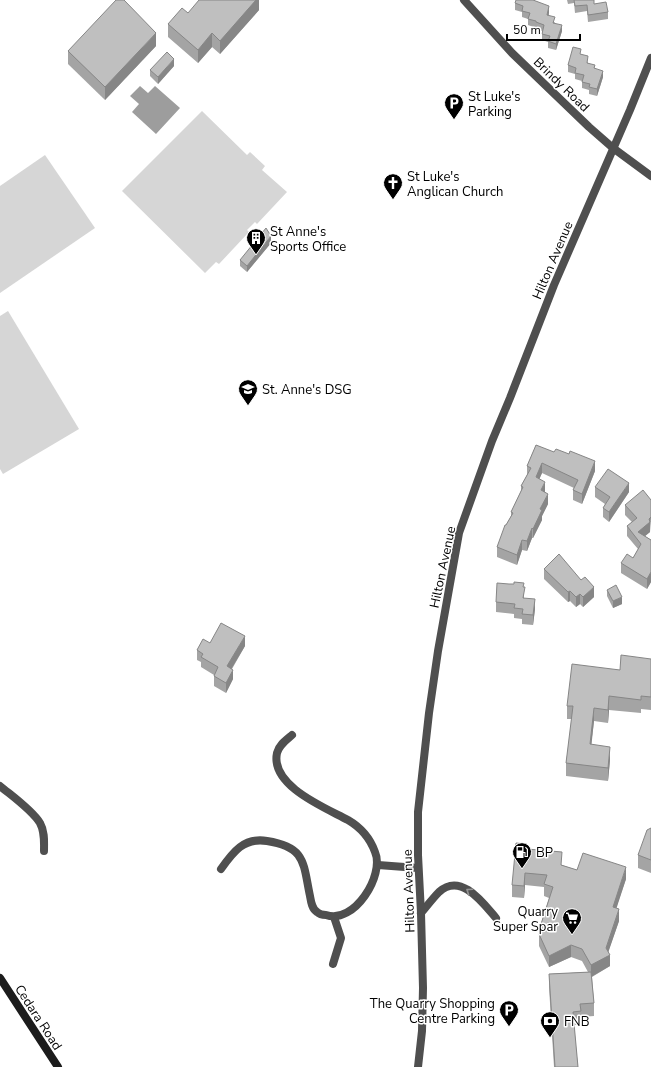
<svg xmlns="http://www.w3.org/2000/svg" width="651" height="1067" font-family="'Nunito Sans',sans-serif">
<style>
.green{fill:#d6d6d6}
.water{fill:#9d9d9d}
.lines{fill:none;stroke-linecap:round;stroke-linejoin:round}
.minor{stroke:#4f4f4f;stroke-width:8}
.tertiary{stroke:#4f4f4f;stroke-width:8}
.secondary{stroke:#1c1c1c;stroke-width:8}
.wall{fill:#a4a4a4}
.shaded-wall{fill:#868686}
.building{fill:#bfbfbf;stroke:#868686}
.oneway{stroke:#959595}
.labels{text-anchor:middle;stroke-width:3;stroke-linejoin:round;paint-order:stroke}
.street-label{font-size:13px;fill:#000;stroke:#fff}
.poi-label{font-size:13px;fill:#000;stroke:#fff;text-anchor:start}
</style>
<rect width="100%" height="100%" fill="#fff"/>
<g class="green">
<path d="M202,111l45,44 3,-3 15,14 -3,4 25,22 -30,32 -2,-2 -8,8 2,2 -30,32 -3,-2 -11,11 -83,-82z"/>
<path d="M45,155l50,73 -95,65v-107z"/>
<path d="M8,311l71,118 -76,45 -3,-5v-153z"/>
</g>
<path class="water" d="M140,86l8,7 7,-7 25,22 -24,26 -24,-22 7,-8 -9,-8z"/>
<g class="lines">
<g class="minor">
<path d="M464,0l48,53 77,74 24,21 38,28"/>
<path d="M0,786c12,10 32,24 40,37 5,9 4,19 4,28"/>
<path d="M378,865l40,3"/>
<path d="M221,869c12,-17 23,-32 46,-28 39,6 36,22 43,55 1,6 2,13 7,16 2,2 6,3 9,3 28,10 59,-40 49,-63 -5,-14 -15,-25 -27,-32 -22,-12 -78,-34 -71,-67 2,-8 9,-13 15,-18"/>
<path d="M333,964l8,-26 -7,-21"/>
</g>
<g class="tertiary">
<path d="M421,913c6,-7 12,-15 18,-21 22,-20 44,11 57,26"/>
<path d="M418,1067l4,-36 1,-43 -2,-75 -3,-58v-43l11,-99 9,-62 21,-118 33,-92 18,-43 44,-113 76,-175 21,-52"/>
</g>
<path class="secondary" d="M0,978l58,89"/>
</g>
<g class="wall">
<path d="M259,0v10l-39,44 -8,-7 -14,16 -30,-26v-13l20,-11z"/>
<path d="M535,0v1l14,11v4l13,15 -6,19 -8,-2v-6l-6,-2v-9l-6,-2v-1l-8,-3v-6l-6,-2v-5l-7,-2v-7z"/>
<path d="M567,0h27v4l14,8v7l-20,3 -1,-11 -12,2 -1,-10 -6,1z"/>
<path d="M156,46l-51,54 -37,-36v-13z"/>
<path d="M581,54l7,9 7,5 8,9 -6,19 -8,-2v-4l-7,-2v-7l-7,-2v-5l-7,-2v-7z"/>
<path d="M174,66l-16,18 -8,-8v-6z"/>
<path d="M271,243l-24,29 -7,-6v-6z"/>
<path d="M536,445l59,26 -13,33 -9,-4v-10l1,-2 -32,-15 -3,6 6,13 3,12 -6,12v4l-9,18h-1l-5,13 -5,-1 -5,15 -20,-8v-10l9,-22 5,-9v-4l10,-21v-5l6,-11v-9z"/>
<path d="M595,487l34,5 -20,30 -6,-5v-9l2,-4 -10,-7z"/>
<path d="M625,505l25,23v4l-5,4 6,4v42l-4,7 -26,-16v-10l12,-5 5,-9 -11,-13v-10l5,-4 -7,-7z"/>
<path d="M544,569l37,11 13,17 -11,10 -3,-3 -4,3 -6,-6 -2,1 -24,-23z"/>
<path d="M524,587v11l11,11 -2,16 -11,-1v-5l-8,-1v-4l-18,-2v-10z"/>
<path d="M607,590l15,14 -9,4 -6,-12z"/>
<path d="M210,643l35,3 -13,23 1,10 -7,14 -12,-7v-11l-13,-8v-5l-4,-2v-10z"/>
<path d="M651,659v51l-10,-1v4l-32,-3 -1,13 -14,-2 -3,24 19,15 -2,21 -42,-5v-13l6,-44h-5v-13l53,-36z"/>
<path d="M651,828v45l-13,-5v-13z"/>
<path d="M527,849l35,16 15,5 49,9 -10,29 3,13 -11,31 2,14 -18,11 2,26v13l-13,1v8h-7l4,42h-24l-5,-80v-13l39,-2 -6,-11 -11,-4 -22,10 -10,-21v-12l2,-1v-9l8,-26 -5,-2v-9l-19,-2 -1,13 -12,-1v-12z"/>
</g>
<g class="shaded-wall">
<path d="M253,0h6v10l-39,44v-13z"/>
<path d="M549,6v6l-2,10v-7z"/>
<path d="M562,25v6l-6,19v-6z"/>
<path d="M156,33v13l-51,54v-13z"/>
<path d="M212,33v14l-14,16v-13z"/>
<path d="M174,59v7l-16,18v-7z"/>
<path d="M603,71v6l-6,19v-7z"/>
<path d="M271,236v7l-24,29v-6z"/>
<path d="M595,461v10l-13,33v-10z"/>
<path d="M542,463v10l-6,14v-10z"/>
<path d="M545,482v10l-4,8v-10z"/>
<path d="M629,483v9l-20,30v-10z"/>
<path d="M548,494v10l-6,12v4l-9,18v-9l7,-20z"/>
<path d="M651,517l-1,15 -11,9 -1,-9z"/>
<path d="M532,528v10l-5,13v-10z"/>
<path d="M522,540v10l-5,15v-10z"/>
<path d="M651,572v10l-4,7v-10z"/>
<path d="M594,587v10l-11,10v-10z"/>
<path d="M570,591v10l-2,1v-10z"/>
<path d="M580,594v10l-4,3v-10z"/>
<path d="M622,597v7l-9,4v-7z"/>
<path d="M535,599v10l-2,16v-10z"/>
<path d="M245,636v10l-18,30v-10z"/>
<path d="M233,670v9l-7,14v-10z"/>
<path d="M609,696v14l-1,13v-13z"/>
<path d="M594,708v13l-4,37v-14z"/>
<path d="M610,747v13l-2,21v-13z"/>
<path d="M626,867v12l-13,40v-12z"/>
<path d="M525,873v12l-1,13v-12z"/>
<path d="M619,909v12l-12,35 3,-1v11l-19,11v-12l15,-17z"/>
<path d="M571,945v12l-22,10v-11z"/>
</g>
<g class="building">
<path d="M116,0h8l32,33 -51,54 -37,-36z"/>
<path d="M199,0h57l-36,41 -8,-8 -14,17 -30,-26 14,-16 6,5z"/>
<path d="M516,0h17l16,6 -2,9 8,2 -2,6 9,2 -6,19 -8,-3 2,-5 -8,-2 2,-9 -8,-3v-1l-8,-2 2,-6 -8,-2 1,-5 -8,-3z"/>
<path d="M574,0h20v4l12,-2 2,10 -20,3 -1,-10 -12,1z"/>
<path d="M573,47l8,2 -1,5 8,2 -1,7 8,2 -1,3 9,3 -6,18 -8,-2 1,-3 -8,-2 2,-7 -9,-2 1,-5 -8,-3z"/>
<path d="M167,52l7,7 -16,18 -8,-7z"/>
<path d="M266,228l5,8 -24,30 -7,-6z"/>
<path d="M536,445l18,7 2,-3 13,5 1,-3 25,10 -13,33 -9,-4 5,-10 -36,-17 -6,14 9,5 -4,8 7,4 -8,15 2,1 -9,19 -1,-1 -5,13 -5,-1 -5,15 -20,-8 8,-22h1l7,-12 -2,-1 12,-25 -2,-1 10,-18 -4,-2z"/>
<path d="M608,469l21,14 -20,29 -6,-4 7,-11 -15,-10z"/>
<path d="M643,490l8,10v17l-2,2 1,3 -12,10 13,8v32l-4,7 -26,-16 6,-9 6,4 8,-14 -14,-18 10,-8 -12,-13z"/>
<path d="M559,554l22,26 4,-3 9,10 -11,10 -3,-3 -4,3 -6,-6 -2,1 -24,-23z"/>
<path d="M514,582l10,1 -1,4h2l-2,11 12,1 -2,16 -11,-1 1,-5 -9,-1 1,-4 -19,-2 1,-19 12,1h5z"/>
<path d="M616,585l6,12 -9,4 -6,-11z"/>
<path d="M221,623l24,13 -18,30 6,4 -7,13 -12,-7 4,-9 -17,-10 2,-3 -6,-4 6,-11 7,4z"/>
<path d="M621,655l30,4v38l-10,-1v4l-32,-4 -1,14 -14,-2 -4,36 20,3 -2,21 -42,-5 7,-57h-6l5,-42 48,6z"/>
<path d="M651,828v32l-13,-5 9,-25z"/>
<path d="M516,843l11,1v5l35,3 -1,13 16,5 6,-17 43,14 -13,40 6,2 -13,39 4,7 -19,10 -9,-16 -11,-4 -22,11 -10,-22 14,-6 -12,-4 12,-37 -9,-3 3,-9 -22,-2 -1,13 -12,-1z"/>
<path d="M591,972l3,31 -14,1 1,7 -8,1 5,55h-23l-6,-93z"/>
</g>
<defs><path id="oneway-chevron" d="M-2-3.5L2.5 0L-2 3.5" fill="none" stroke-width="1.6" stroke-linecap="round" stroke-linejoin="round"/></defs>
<use class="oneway" href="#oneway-chevron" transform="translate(469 891) rotate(-146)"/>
<defs>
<symbol id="parking-pin" viewBox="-11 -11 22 30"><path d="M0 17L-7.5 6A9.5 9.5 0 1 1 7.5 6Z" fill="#000" stroke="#fff"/><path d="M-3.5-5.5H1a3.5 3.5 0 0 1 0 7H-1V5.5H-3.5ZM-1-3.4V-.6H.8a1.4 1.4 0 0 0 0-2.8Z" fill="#fff"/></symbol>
<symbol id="church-pin" viewBox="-11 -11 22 30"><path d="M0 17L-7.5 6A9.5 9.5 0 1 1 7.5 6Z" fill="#000" stroke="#fff"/><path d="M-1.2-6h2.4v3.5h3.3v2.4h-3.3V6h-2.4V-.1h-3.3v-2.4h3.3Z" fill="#fff"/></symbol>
<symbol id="building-pin" viewBox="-11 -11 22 30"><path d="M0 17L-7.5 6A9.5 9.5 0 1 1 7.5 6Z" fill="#000" stroke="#fff"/><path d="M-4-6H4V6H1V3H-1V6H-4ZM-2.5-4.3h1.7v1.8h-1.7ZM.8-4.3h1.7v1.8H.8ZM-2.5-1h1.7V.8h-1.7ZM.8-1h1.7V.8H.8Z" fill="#fff"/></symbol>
<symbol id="school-pin" viewBox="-11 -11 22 30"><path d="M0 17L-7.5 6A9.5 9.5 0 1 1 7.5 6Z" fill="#000" stroke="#fff"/><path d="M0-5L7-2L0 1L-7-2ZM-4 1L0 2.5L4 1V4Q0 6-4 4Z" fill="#fff"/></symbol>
<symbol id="fuel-pin" viewBox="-11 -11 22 30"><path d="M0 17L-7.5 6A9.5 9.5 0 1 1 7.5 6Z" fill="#000" stroke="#fff"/><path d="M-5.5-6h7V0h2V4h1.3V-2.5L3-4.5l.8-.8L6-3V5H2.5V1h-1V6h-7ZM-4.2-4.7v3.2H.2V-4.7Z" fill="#fff"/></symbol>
<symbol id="supermarket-pin" viewBox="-11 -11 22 30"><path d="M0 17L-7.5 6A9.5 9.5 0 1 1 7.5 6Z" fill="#000" stroke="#fff"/><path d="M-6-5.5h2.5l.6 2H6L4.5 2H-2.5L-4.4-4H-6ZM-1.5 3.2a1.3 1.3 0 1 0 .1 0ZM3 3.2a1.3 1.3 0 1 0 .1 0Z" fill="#fff"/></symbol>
<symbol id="bank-pin" viewBox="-11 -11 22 30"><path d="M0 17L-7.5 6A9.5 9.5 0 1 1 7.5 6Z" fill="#000" stroke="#fff"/><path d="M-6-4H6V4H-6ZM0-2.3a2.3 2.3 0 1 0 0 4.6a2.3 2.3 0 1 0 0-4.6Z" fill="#fff"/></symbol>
</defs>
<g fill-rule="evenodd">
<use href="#parking-pin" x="443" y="92" width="22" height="30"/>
<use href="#church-pin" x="382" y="172" width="22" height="30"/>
<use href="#building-pin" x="245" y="227" width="22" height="30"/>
<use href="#school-pin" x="237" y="378" width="22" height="30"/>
<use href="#fuel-pin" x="511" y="841" width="22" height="30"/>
<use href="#supermarket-pin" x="561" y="907" width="22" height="30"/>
<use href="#parking-pin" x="498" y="999" width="22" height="30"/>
<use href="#bank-pin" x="539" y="1010" width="22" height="30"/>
</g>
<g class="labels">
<g class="street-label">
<text transform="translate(562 84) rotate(44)" y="5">Brindy Road</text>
<text transform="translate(552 260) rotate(-67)" y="5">Hilton Avenue</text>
<text transform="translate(442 567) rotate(-78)" y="5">Hilton Avenue</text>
<text transform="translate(408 891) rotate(-92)" y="5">Hilton Avenue</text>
<text transform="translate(39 1017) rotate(57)" y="5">Cedara Road</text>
</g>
<g class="poi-label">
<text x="468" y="101">St Luke's<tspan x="468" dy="15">Parking</tspan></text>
<text x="407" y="181">St Luke's<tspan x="407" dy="15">Anglican Church</tspan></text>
<text x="270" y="236">St Anne's<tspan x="270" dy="15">Sports Office</tspan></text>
<text x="262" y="394">St. Anne's DSG</text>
<text x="536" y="857">BP</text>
<text x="558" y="916" text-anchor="end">Quarry<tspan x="558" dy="15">Super Spar</tspan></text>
<text x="495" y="1008" text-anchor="end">The Quarry Shopping<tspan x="495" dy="15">Centre Parking</tspan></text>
<text x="564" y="1026">FNB</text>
</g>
</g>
<path d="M507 34v6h73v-6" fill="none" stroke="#000000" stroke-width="2"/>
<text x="513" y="34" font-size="12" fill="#000000" stroke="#ffffff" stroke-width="3" paint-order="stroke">50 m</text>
</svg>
